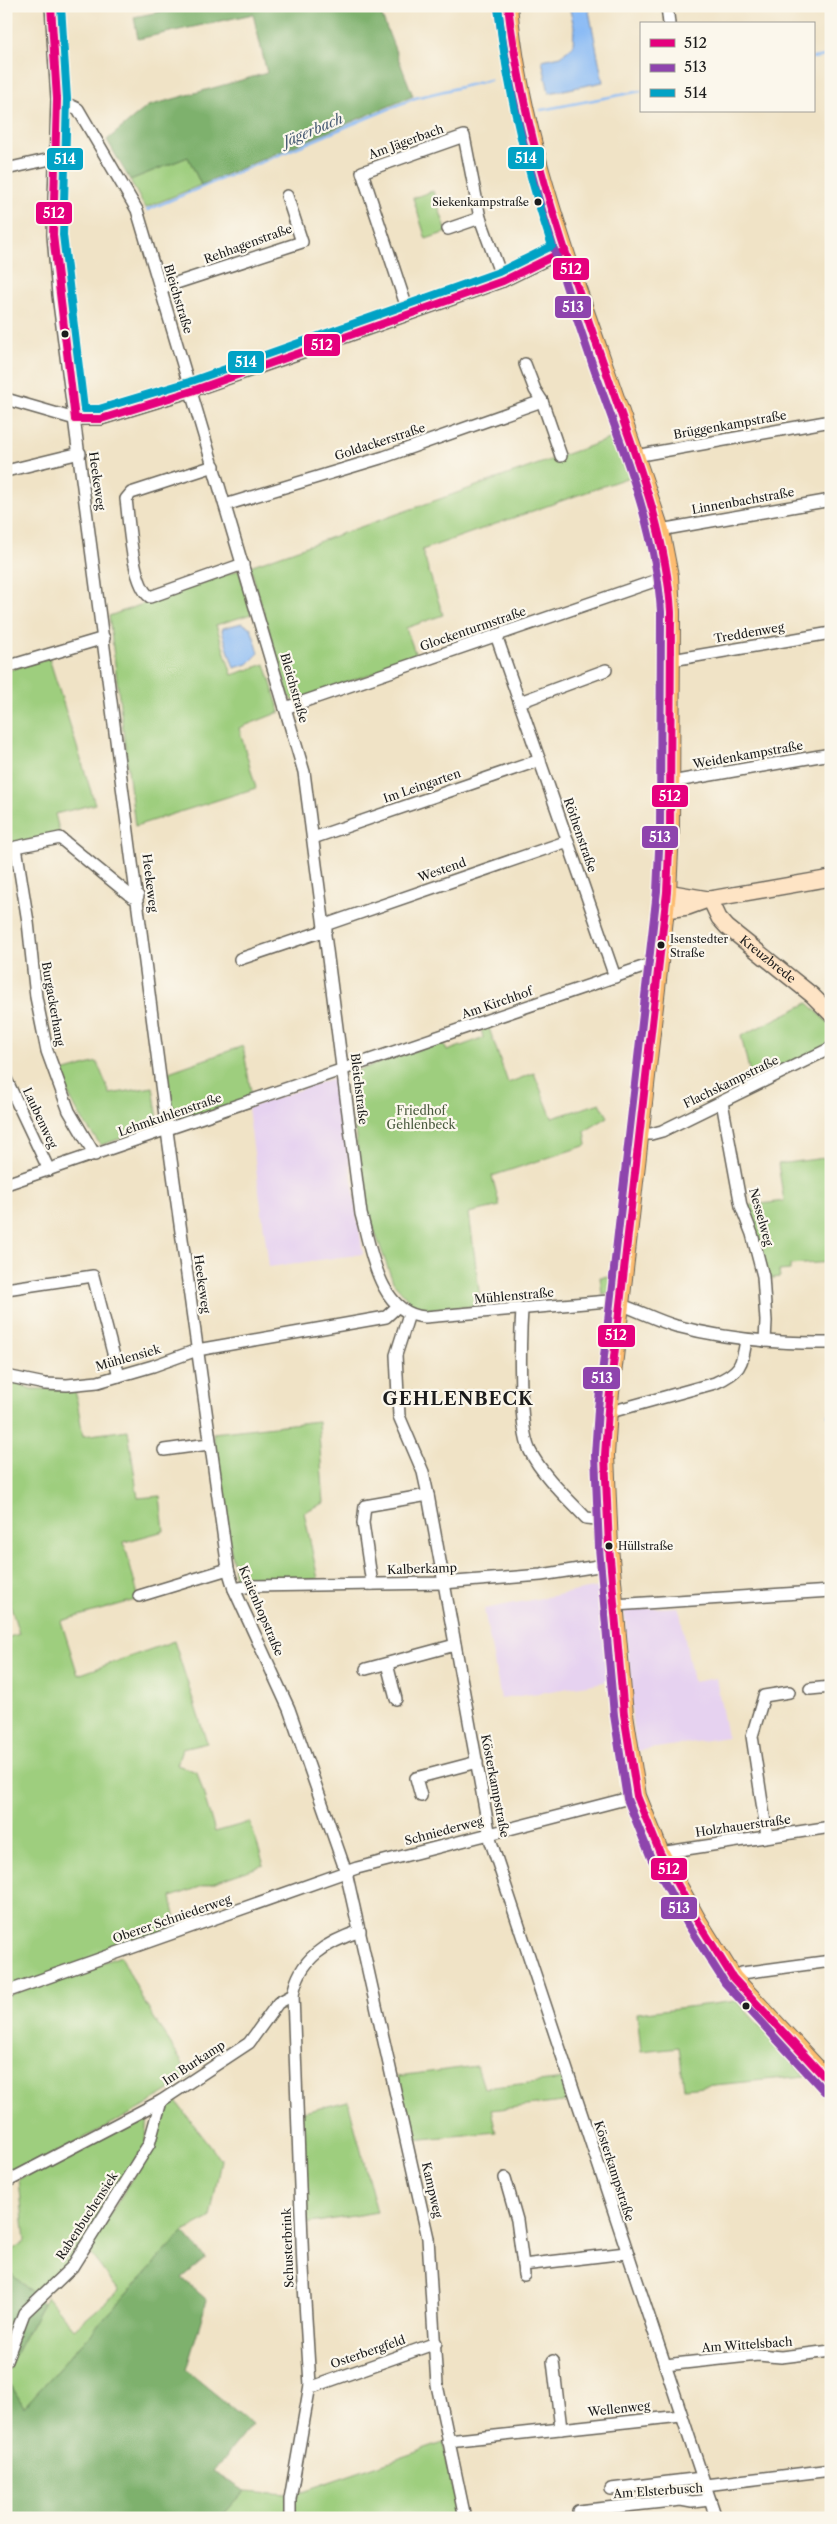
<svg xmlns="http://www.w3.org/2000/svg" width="837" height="2524" font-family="'Libre Caslon Text',serif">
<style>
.built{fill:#e6d2f0}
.green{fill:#9ece7e;stroke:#5d754d}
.forest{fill:#7eb16d;stroke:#4d6644}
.water{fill:#88baf5;stroke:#526b88}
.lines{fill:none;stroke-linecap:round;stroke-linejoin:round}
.stream{stroke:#88baf5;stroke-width:2.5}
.street-casing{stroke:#666258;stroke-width:14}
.secondary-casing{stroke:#666258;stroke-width:18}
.primary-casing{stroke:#666258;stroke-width:20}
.street{stroke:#fff;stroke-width:11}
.secondary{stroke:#fee4c5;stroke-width:15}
.primary{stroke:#fdbc6f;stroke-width:18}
.bus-1-casing{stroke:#fbf7ec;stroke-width:11}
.bus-2-casing{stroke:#fbf7ec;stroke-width:11}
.bus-3-casing{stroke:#fbf7ec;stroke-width:11}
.bus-1{stroke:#e5007d;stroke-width:8}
.bus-2{stroke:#8e44ad;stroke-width:8}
.bus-3{stroke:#01a2c5;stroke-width:8}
.bus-dot{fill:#1c1c1c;stroke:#fbf7ec;stroke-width:2}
.labels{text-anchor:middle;stroke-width:4.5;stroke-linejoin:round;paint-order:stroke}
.bus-label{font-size:11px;fill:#1c1c1c;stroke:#fbf7ec;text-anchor:start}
.street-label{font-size:12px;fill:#1c1c1c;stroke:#fbf7ec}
.park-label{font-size:12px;fill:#4a5a3e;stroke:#fbf7ec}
.water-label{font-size:14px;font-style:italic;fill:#475b73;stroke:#fbf7ec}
.district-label{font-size:18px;font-weight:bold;letter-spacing:1px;fill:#1c1c1c;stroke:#fbf7ec}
.line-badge{stroke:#fbf7ec;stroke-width:2}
.badge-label{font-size:14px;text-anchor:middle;font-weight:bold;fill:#fff}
</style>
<rect width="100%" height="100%" fill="#fbf7ec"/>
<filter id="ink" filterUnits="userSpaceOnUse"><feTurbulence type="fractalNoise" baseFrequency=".02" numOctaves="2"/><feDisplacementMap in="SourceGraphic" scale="10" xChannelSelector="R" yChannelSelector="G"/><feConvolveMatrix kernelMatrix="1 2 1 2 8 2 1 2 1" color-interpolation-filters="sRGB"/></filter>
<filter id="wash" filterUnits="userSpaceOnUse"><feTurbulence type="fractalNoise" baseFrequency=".0096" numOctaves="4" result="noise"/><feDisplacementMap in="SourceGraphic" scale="20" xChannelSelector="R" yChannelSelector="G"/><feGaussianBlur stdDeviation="1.12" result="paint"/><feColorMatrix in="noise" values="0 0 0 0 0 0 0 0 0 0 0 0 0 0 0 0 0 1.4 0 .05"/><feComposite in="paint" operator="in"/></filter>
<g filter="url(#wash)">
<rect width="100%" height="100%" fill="#f0e3c6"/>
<g class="built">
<path d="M330,1079l8,4 25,171 -94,13 -21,-159z"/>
<path d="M604,1586l7,95 -110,18 -17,-90z"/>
<path d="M679,1607l14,75 23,-4 11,59 -90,14 -4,-21 -9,-121z"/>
</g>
<g class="green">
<path d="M188,157l13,28 -56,23 -15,-28z"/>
<path d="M433,191l14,41 -21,7 -13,-41z"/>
<path d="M618,436l14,40 -210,74 21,65 -37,13 11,30 -124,43 -4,-4 -39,-131z"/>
<path d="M239,570l12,44 -35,11 16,50 33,-11 15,48 -41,16 17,60 -121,38 -26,-210z"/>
<path d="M49,658l46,146 -40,10 5,20 -54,11v-174z"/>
<path d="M808,1003l23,22v18l-76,38 -4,-3 -10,-42z"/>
<path d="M488,1025l20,58 26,-10 18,45 48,-15 8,14 -23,14 2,14 -95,31 8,30 -31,7 12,93 -60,4 -8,-5 -20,-23 -28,-77 -17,-127 5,-6 90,-31 4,10 36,-13 -2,-11z"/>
<path d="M243,1046l9,52 -72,23 -8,-2 -6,-46z"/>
<path d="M97,1062l13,32 43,-7 6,39 -58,19c-19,-23 -31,-45 -42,-72z"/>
<path d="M825,1158l6,20v84l-41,3v5l-11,1 1,6 -14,2 -20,-73 38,-5 -6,-37z"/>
<path d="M614,1276l2,3 -3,13 -11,2 -2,-17z"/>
<path d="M6,1381h7l18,8h44l8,47 45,-6 10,68 22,-2 4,35 -40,11 15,57 -78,22 17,54 96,-34 33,102 -25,6 -5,16 20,7 18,60 35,-10 14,43 -93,32 7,32 -172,60v-351l13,-4 -13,-44z"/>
<path d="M318,1421l6,82 -20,9 14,67 -75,5 -8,-6 -22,-145z"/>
<path d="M121,1956l23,46 47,75 -49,31 -136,70v-182z"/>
<path d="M737,2001l68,75 -121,12 -5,-41 -38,4 -4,-38z"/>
<path d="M477,2066l7,22 81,-9 7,22 -81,9 5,22 -84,8 -14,-64z"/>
<path d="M174,2099l47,61 -11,58 -27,14 -159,175 -18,-30v-6l41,-75 27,33 45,-38 -31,-40 63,-104z"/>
<path d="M348,2101l29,111 -72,12 -5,-111z"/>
<path d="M148,2112l-2,32 -76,121 -33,32 -31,-28v-15l19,-13 -6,-62z"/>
<path d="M443,2443l16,75h-165v-24z"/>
<path d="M245,2491l42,3 -2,24h-65z"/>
</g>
<g class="forest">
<path d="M188,6h190l35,90 -212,89 -13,-28 -58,23 -23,-40 41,-34 119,-33 -14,-59 -115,25 -4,-22z"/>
<path d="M183,2232l23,26 -24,20 25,22 -21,70 66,54 -39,48 32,19 -25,27h-214v-141l18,30z"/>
<path d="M6,2269l37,34 -37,68z"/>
</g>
<g class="water">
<path d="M569,6h19l15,76 -54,11 -7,-33 19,-4 12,-10 1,-19z"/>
<path d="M242,623l9,5 8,25 -11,11 -14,4 -12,-37 1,-3z"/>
</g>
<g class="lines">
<g class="stream">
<path d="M813,58l18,-3"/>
<path d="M541,110l100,-19"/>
<path d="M147,210l268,-112 75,-18"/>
<path d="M828,1415l3,1"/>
</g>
</g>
</g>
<g filter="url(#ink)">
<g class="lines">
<defs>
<g id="street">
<path d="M51,6l6,93 -4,136 5,60 109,836 61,438 6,20 55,120 57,163 82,366 9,147 28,133"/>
<path d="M667,6l2,18"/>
<path d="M57,99l21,10 59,101 167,562 57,442c10,35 18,100 64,103l183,-16c23,5 44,18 68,25 50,13 102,18 155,17"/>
<path d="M6,169l49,-11"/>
<path d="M448,229l32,-11"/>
<path d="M161,288l141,-46 -15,-46"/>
<path d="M409,314l-47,-142 102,-36 16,82 23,63"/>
<path d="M525,364l10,26 7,11 19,55"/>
<path d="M6,399l69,20h26l91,-28 275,-97 36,-13 61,-30"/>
<path d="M635,456l196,-35"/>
<path d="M214,466l-83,27 -5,6c3,22 6,86 24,98l93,-33"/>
<path d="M6,471l74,-18"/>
<path d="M225,505l159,-48 158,-56"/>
<path d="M660,530l171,-30"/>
<path d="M496,635l119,342"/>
<path d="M672,660l159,-27"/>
<path d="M6,667l98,-29"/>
<path d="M520,702l86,-32"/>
<path d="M285,708l384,-132"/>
<path d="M671,782l160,-28"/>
<path d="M313,838l227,-78"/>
<path d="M325,925l243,-84"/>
<path d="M240,959l86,-29"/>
<path d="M6,1079l43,91"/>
<path d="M722,1102l19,104 11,28 11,42 3,45 -1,20"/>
<path d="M641,1134h10l11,-3 169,-83"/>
<path d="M95,1155l-26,-44 -22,-60 -11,-54 -8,-75 -12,-75 44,-9 72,59 6,-1"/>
<path d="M6,1184l640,-218h14"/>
<path d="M6,1289l87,-13 26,100"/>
<path d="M522,1310c-2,29 -4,117 8,141 12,24 37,47 56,67l22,2"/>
<path d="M409,1314l-13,41 3,61 24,56 5,23 63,347 225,676"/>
<path d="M6,1376l39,8 22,1 31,-3 55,-16 44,-16 189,-33 11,-10"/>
<path d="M608,1410l6,1 101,-28c25,-11 27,-17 31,-43"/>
<path d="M164,1450l45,-6"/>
<path d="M372,1584l-9,-61 2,-17 63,-11"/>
<path d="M234,1589l17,-3 192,-3 98,-8 70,-11"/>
<path d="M139,1596l89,-27"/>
<path d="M614,1605l217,-14"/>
<path d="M387,1664l9,35"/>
<path d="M366,1669l89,-24"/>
<path d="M810,1689l21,-2"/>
<path d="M421,1796l-5,-18 61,-16"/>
<path d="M767,1836l-15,-100 12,-40 25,-4"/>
<path d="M660,1853l171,-26"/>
<path d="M733,1978l9,-5 89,-12"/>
<path d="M6,1992l351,-124 280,-72"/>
<path d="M505,2178l12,42 6,45"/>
<path d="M6,2182l155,-81 88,-58 29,-40 15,-8"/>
<path d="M524,2275l-1,-10 103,-12"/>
<path d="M6,2361l18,-48 48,-46 77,-123 12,-43"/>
<path d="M553,2361l8,68"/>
<path d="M665,2365l93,-10 23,2 50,-6"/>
<path d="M310,2385l5,1 121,-43"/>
<path d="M448,2441l233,-25"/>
<path d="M705,2485l126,-15"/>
<path d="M611,2489l91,-11"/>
<path d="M578,2511l103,-11 11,2 18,-2"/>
<path d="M290,2518v-19l20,-114 -7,-117 -10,-273c6,-37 34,-53 67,-64"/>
</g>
<g id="secondary">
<path d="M667,892l41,7"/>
<path id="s1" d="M710,899l9,19 8,9 85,68 19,19"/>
<path d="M666,910l22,-3 22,-8 121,-21"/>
</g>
<path id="primary" d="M508,6c9,98 37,187 68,280 28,81 57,162 84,244l9,46 2,36 -1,218 -3,62 -59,518 -3,45 4,92 15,167 13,82 23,57 37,67 36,58 98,106"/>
</defs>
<use href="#street" class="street-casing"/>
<use href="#secondary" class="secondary-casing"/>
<use href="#primary" class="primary-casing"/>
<use href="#street" class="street"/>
<use href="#secondary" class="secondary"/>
<use href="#primary" class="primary"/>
<defs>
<g id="bus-1">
<path d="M51,6l6,93 -4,136 22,184"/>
<path d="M508,6c15,126 55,243 97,362 27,80 61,159 66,244l-1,218 -3,62 -59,518 -3,45 4,92 15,167 13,82 23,57 37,67 36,58 98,106"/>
<path d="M75,419h26l91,-28 311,-110 61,-30"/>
</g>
<path id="bus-2" d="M498,7c15,125 55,243 96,362 28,79 62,158 67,243l-1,218 -3,61 -59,518 -3,46 4,93 15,167 13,84 24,59 37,67 37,58 99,108"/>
<path id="bus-3" d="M61,6l6,93 -4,136 21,174h15l90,-27 310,-110 53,-26c-26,-78 -45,-157 -54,-239"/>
</defs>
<use href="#bus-1" class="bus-1-casing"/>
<use href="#bus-2" class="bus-2-casing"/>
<use href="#bus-3" class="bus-3-casing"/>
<use href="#bus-1" class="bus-1"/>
<use href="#bus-2" class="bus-2"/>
<use href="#bus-3" class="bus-3"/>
</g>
</g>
<g class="bus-dot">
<circle cx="538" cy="202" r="4.5"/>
<circle cx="65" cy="334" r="4.5"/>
<circle cx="661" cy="945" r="4.5"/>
<circle cx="609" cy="1546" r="4.5"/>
<circle cx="746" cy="2006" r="4.5"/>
</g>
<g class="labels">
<g class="bus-label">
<text x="529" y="206" text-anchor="end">Siekenkampstraße</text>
<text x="670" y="943">Isenstedter<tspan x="670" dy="14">Straße</tspan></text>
<text x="618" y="1550">Hüllstraße</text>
</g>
<g class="street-label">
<text transform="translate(406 142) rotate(-20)" y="4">Am Jägerbach</text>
<text transform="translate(248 244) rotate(-20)" y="4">Rehhagenstraße</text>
<text transform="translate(178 299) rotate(73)" y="4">Bleichstraße</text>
<text transform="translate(730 425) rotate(-10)" y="4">Brüggenkampstraße</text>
<text transform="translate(380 442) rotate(-18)" y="4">Goldackerstraße</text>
<text transform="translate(97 481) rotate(82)" y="4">Heekeweg</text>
<text transform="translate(743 501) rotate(-10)" y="4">Linnenbachstraße</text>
<text transform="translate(473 629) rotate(-19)" y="4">Glockenturmstraße</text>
<text transform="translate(749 633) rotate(-10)" y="4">Treddenweg</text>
<text transform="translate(294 688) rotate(74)" y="4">Bleichstraße</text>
<text transform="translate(748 755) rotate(-10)" y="4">Weidenkampstraße</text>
<text transform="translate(422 786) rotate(-19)" y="4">Im Leingarten</text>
<text transform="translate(580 835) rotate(71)" y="4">Röthenstraße</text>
<text transform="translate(442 870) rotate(-19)" y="4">Westend</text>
<text transform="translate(150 883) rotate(83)" y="4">Heekeweg</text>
<text dy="4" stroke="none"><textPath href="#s1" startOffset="85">Kreuzbrede</textPath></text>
<text transform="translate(497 1003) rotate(-19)" y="4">Am Kirchhof</text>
<text transform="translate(53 1004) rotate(80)" y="4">Burgackerhang</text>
<text transform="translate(731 1082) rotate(-26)" y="4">Flachskampstraße</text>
<text transform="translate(359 1089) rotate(83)" y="4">Bleichstraße</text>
<text transform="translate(170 1115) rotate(-19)" y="4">Lehmkuhlenstraße</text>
<text transform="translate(40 1118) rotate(65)" y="4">Laubenweg</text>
<text transform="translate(761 1217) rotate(74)" y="4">Nesselweg</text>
<text transform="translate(202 1284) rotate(82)" y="4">Heekeweg</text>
<text transform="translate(514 1296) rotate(-5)" y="4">Mühlenstraße</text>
<text transform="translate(128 1358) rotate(-16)" y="4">Mühlensiek</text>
<text transform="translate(422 1569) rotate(-2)" y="4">Kalberkamp</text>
<text transform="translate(261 1611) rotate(67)" y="4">Kraienhopstraße</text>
<text transform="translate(495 1786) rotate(79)" y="4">Kösterkampstraße</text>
<text transform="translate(743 1826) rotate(-8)" y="4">Holzhauerstraße</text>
<text transform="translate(444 1831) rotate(-15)" y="4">Schniederweg</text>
<text transform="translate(172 1919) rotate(-19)" y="4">Oberer Schniederweg</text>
<text transform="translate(194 2063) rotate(-33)" y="4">Im Burkamp</text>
<text transform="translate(614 2171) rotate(72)" y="4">Kösterkampstraße</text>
<text transform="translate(432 2190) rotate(77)" y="4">Kampweg</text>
<text transform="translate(87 2216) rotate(-57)" y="4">Rabenbuchensiek</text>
<text transform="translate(288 2248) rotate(-92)" y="4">Schusterbrink</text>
<text transform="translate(747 2345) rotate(-4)" y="4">Am Wittelsbach</text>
<text transform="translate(368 2352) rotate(-19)" y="4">Osterbergfeld</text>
<text transform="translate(619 2409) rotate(-6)" y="4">Wellenweg</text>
<text transform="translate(658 2491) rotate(-4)" y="4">Am Elsterbusch</text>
</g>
<g class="park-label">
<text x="421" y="1115">Friedhof<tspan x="421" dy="14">Gehlenbeck</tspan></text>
</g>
<g class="water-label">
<text transform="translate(313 130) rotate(-23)" y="5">Jägerbach</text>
</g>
<g class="district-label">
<text x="458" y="1405">GEHLENBECK</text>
</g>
</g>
<g class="line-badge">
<rect x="507" y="146" width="38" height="24" rx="5" fill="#01a2c5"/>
<rect x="46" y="147" width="38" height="24" rx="5" fill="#01a2c5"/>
<rect x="35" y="201" width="38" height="24" rx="5" fill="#e5007d"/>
<rect x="552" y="257" width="38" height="24" rx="5" fill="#e5007d"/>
<rect x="554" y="295" width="38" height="24" rx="5" fill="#8e44ad"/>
<rect x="303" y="333" width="38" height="24" rx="5" fill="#e5007d"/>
<rect x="227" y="350" width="38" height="24" rx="5" fill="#01a2c5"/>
<rect x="651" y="784" width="38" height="24" rx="5" fill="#e5007d"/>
<rect x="641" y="825" width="38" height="24" rx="5" fill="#8e44ad"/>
<rect x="597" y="1324" width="39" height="24" rx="5" fill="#e5007d"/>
<rect x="582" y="1366" width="39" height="24" rx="5" fill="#8e44ad"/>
<rect x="650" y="1857" width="38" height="24" rx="5" fill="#e5007d"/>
<rect x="660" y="1896" width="38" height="24" rx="5" fill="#8e44ad"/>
</g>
<g class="badge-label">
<text x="526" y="163">514</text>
<text x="65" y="164">514</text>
<text x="54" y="218">512</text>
<text x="571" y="274">512</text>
<text x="573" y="312">513</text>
<text x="322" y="350">512</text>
<text x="246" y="367">514</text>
<text x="670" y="801">512</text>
<text x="660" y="842">513</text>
<text x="616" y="1340">512</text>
<text x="602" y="1383">513</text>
<text x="669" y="1874">512</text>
<text x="679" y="1913">513</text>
</g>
<rect width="837" height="2524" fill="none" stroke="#fbf7ec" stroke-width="25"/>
<rect x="640" y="22" width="175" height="90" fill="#fbf7ec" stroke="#a29f99"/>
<rect x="650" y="39" width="25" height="8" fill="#e5007d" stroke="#a29f99"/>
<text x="684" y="48" font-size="15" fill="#1c1c1c">512</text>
<rect x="650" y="64" width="25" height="8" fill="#8e44ad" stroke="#a29f99"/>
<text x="684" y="72" font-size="15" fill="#1c1c1c">513</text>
<rect x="650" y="89" width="25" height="8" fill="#01a2c5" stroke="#a29f99"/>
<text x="684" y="98" font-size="15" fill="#1c1c1c">514</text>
</svg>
